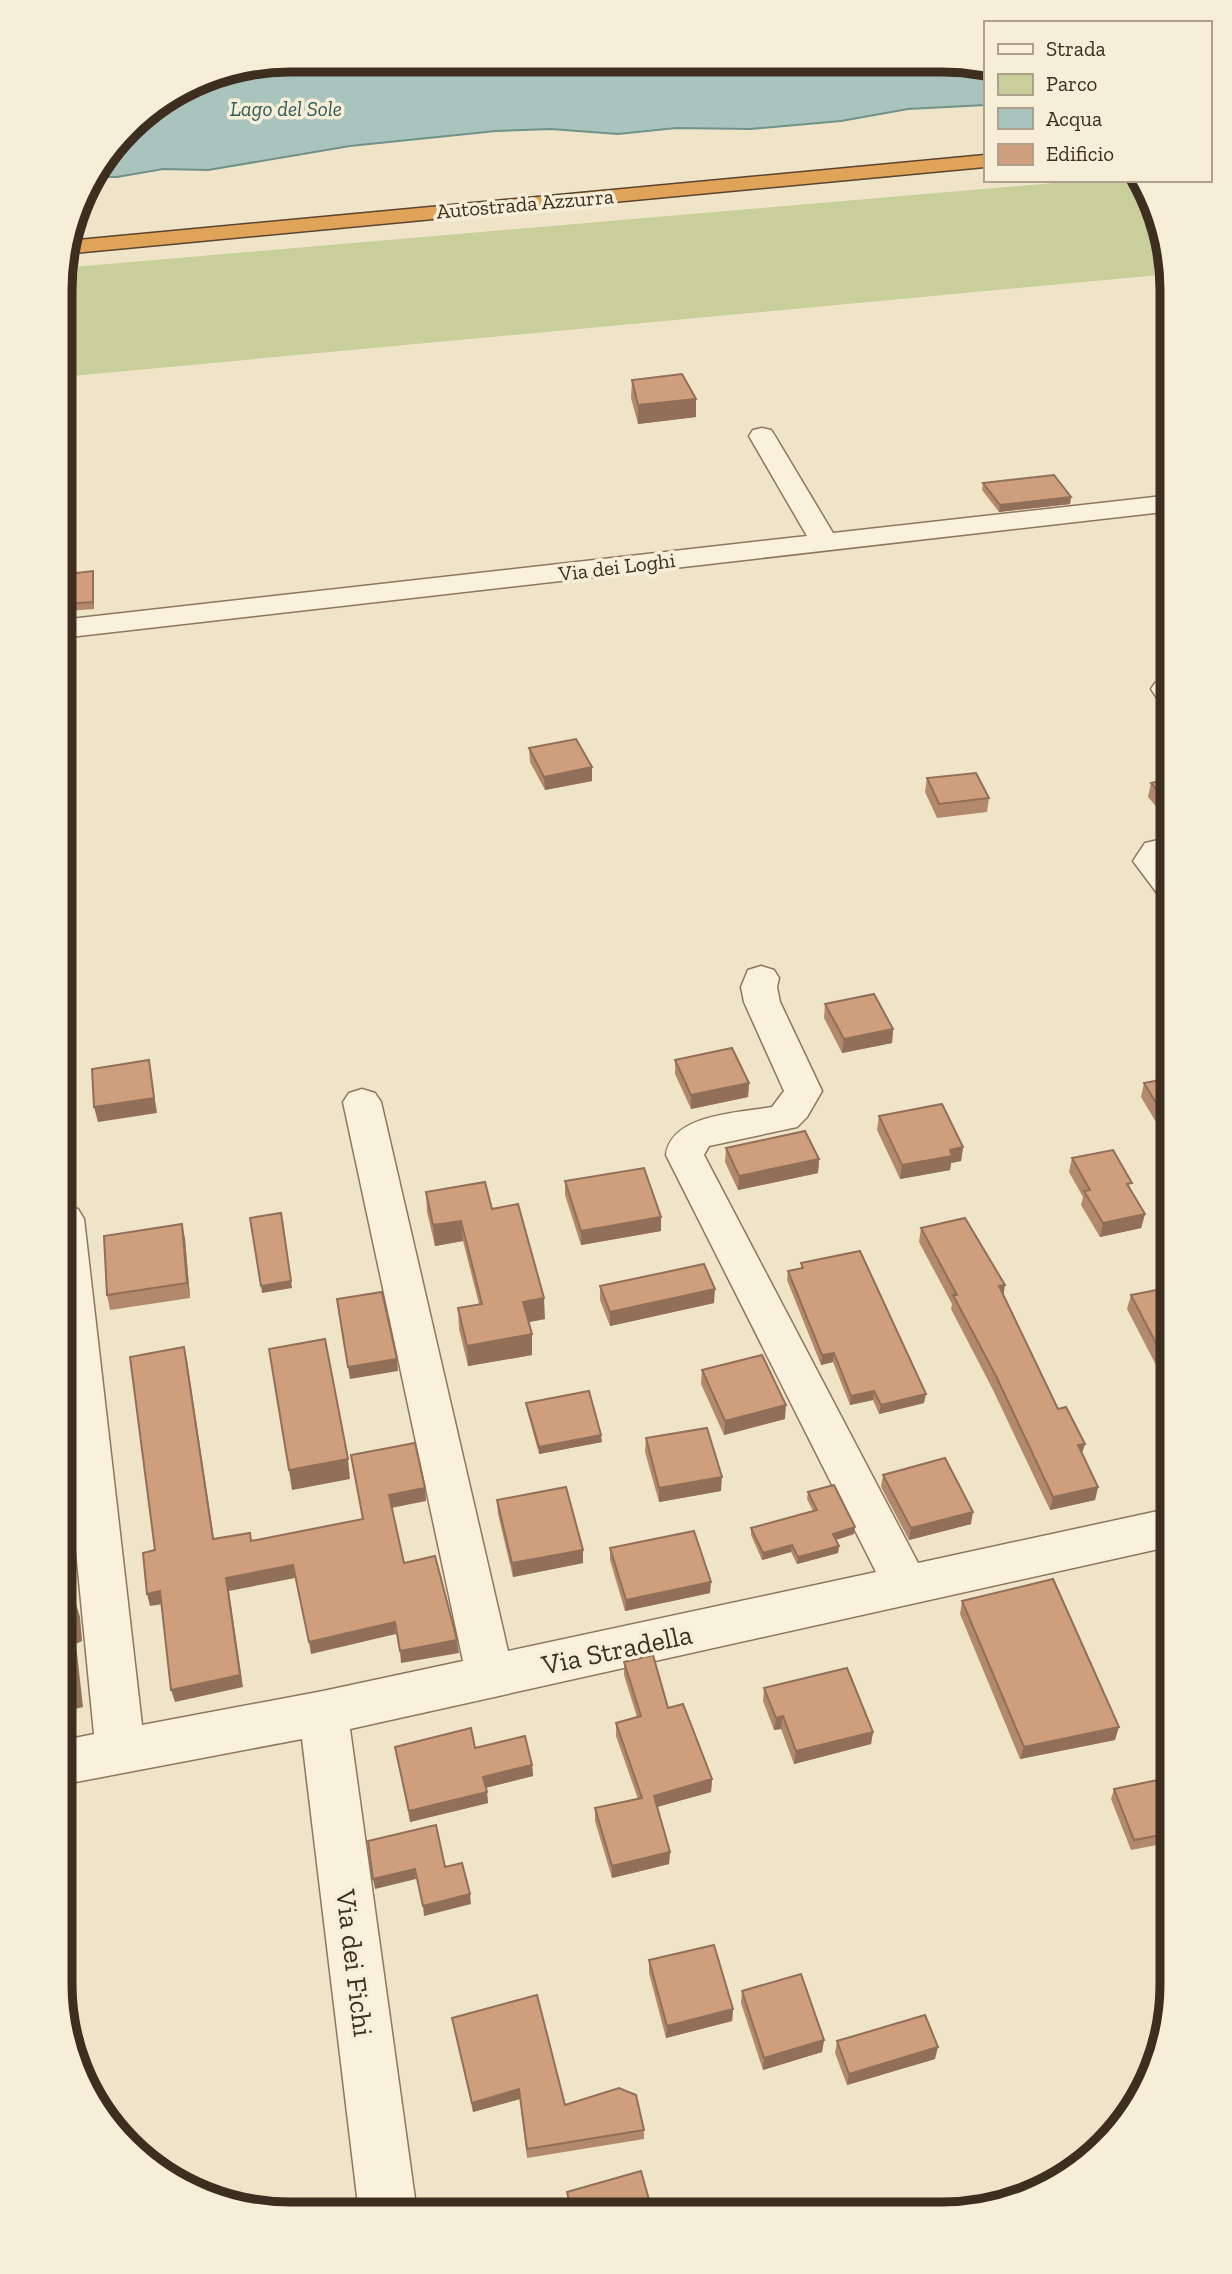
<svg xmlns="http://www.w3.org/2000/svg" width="1232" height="2274" font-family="'Zilla Slab',serif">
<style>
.green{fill:#c9cf9b}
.water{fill:#a9c4bc;stroke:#6f938a;stroke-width:2}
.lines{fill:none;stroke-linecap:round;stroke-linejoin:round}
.street-casing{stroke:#8d765c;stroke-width:3}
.highway-casing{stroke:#5b4430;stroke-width:3}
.street{fill:#faf1dc;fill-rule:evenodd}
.highway{fill:#e0a458;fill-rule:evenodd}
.wall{fill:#b2896c}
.shaded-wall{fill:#916f58}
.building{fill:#cf9f7d;stroke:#916f58;stroke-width:2}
.labels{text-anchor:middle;stroke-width:7;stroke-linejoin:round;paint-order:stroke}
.far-water-label{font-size:21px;font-style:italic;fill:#2f5d5a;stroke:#f7eed8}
.far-street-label{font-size:21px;fill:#3d2e20;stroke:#f7eed8}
.near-street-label{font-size:28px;fill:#3d2e20;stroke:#f7eed8}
.rim{fill:none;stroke:#3d2e20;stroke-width:9}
</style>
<rect width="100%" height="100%" fill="#f0e4c8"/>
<path class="green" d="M1089,180h48l23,36 10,58 -1109,103v-109z"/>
<path class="water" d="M289,60l696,4v41l-77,4 -67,12 -90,8 -75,-1 -58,6 -67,-5 -55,2 -146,15 -142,24 -45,-1 -46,8h-26l47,-60 64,-40z"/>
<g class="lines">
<defs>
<g id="street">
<path d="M762,428l9,2 4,6 58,97 339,-38v16l-1111,127v-18l746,-84 -58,-100 4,-6z"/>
<path d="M1166,680l6,1v25l-11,-2 -10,-15 4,-6z"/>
<path d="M1172,837v20l-5,3 5,7v33l-12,-3 -27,-36 12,-18z"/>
<path d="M761,966l13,4 5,8 -2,9 3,15 42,89 -15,26 -10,10 -88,19 -5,9 214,408 254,-55v38l-822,183 67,484h-58l-57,-474 -242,46v-44l34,-7 -34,-347v-182l18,4 6,10 58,506 181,-34 140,-30 -120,-559 6,-9 13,-4 13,4 6,9 127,549 368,-79 -210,-417c5,-41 73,-42 106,-48l12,-16 -40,-89 -3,-15 7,-17z"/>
</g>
<path id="highway" d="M985,155v12l-922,87 4,-13z"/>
</defs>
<use href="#street" class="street-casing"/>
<use href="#highway" class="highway-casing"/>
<use href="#street" class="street"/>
<use href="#highway" class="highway"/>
</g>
<g class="wall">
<path d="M632,380l64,19v18l-58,7 -7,-26z"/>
<path d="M983,483l88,14 -1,7 -71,8 -17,-22z"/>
<path d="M94,578v31l-26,2 -2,-7z"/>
<path d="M529,748l63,33 -47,9 -15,-28z"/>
<path d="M927,778l62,20 -2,14 -50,6 -12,-26z"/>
<path d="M1172,778v47l-24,-28 3,-14z"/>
<path d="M825,1004l68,25 -1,14 -50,10 -18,-35z"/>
<path d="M675,1060l74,23 -1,14 -57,12 -16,-35z"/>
<path d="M1172,1078v71l-31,-52 3,-14z"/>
<path d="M879,1116l84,31 -2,14 -10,2 -1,7 -50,9 -23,-49z"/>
<path d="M726,1148l93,11 -1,14 -80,17 -13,-28z"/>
<path d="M1072,1158l58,32 15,24 -4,14 -41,9 -19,-32 2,-8 -14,-25z"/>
<path d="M565,1181l96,36v14l-80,14 -16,-50z"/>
<path d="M426,1192l66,17 53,110 -17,3 4,12v21l-64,11 -9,-37 -1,-21 21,-4 -16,-63 -28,5 -8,-34z"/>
<path d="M182,1224l3,15 5,59 -80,12 -3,-15z"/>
<path d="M921,1228l83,67 54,114 40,78 -3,13 -45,10 -57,-120 -42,-81 1,-5 -33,-62z"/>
<path d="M801,1263l123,140 -45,11 -6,-14 -23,5 -17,-43 -12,3 -34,-85 1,-9 13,-3z"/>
<path d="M600,1286l114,17 -104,23 -10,-26z"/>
<path d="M1172,1287v109l-45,-87 4,-14z"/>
<path d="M702,1370l83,49 -61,16 -23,-51z"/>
<path d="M526,1403l76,39 -63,12 -12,-44z"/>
<path d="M646,1438l75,53 -62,11 -14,-50z"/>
<path d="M883,1475l88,49 -62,16 -28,-53z"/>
<path d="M808,1492l47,35 -1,7 -18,6 3,6 -1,7 -41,11 -6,-12 -29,8 -11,-25v-7l62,-17 -6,-12z"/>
<path d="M497,1500l86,63 -70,14 -15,-63z"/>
<path d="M610,1548l100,45 -85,18 -15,-51z"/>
<path d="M962,1601l153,139 -95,19 -60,-145z"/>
<path d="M624,1662l44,46 44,71 -1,13 -54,15 13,45 -1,12 -57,14 -17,-57v-13l43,-9 -22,-63v-13l21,-6 -13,-42z"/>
<path d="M764,1688l109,44 -2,12 -77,20 -13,-35 -7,1 -11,-29z"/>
<path d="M395,1747l80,1 57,17 1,11 -47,12 2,15 -78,19z"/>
<path d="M1172,1777v65l-41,8 -20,-51 3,-10z"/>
<path d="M649,1960l84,49 -1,12 -66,17 -17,-65z"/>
<path d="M742,1991l82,49 -2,12 -59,18 -22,-67z"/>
<path d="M452,2018l113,87 79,25v9l-117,19 -7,-59 -47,13 -19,-84z"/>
<path d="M837,2041l98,18 -88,26 -12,-32z"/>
<path d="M567,2192l86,22 -83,-1 -3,-10z"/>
</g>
<g class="shaded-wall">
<path d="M696,399v18l-58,7v-19z"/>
<path d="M1071,497l-1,7 -71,8 1,-7z"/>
<path d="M93,571l1,7v31l-1,-7z"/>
<path d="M592,767v14l-47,9 -1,-13z"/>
<path d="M893,1029l-1,14 -50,10 2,-14z"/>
<path d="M149,1060l8,53 -59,9 -4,-15z"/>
<path d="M749,1083l-1,14 -57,12v-14z"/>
<path d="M963,1147l-2,14 -10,2 -1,7 -50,9 2,-14 48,-15z"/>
<path d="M819,1159l-1,14 -80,17 1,-14z"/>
<path d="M1145,1214l-4,14 -41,9 3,-14z"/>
<path d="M661,1217v14l-80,14v-14z"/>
<path d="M283,1220l9,68 -30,5 -1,-7z"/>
<path d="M461,1221l2,20 -28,5 -2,-21z"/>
<path d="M182,1224l3,15 5,59 -3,-15z"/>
<path d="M1005,1285l-2,14 -4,-13z"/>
<path d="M715,1289l-1,14 -104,23v-14z"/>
<path d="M544,1298l1,21 -21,4 -1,-21z"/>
<path d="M532,1334v21l-64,11 -1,-20z"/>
<path d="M184,1347l3,13 29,192 -3,-13z"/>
<path d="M834,1353l-1,9 -12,3 1,-10z"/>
<path d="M397,1359l1,12 -48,8 -2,-12z"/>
<path d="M874,1391l-1,9 -23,5 1,-9z"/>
<path d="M926,1394l-2,9 -45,11 2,-9z"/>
<path d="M786,1405l-1,14 -61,16 1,-14z"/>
<path d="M601,1435l1,7 -63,12v-7z"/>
<path d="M1085,1444l-4,13 -3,-12z"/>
<path d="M348,1459l2,20 -58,11 -3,-20z"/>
<path d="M63,1476l4,14 5,51 -12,2z"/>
<path d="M722,1477l-1,14 -62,11v-14z"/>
<path d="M1098,1487l-3,13 -45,10 3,-13z"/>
<path d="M425,1488l1,13 -35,7 -2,-13z"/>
<path d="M973,1512l-2,12 -62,16 2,-12z"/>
<path d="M855,1527l-1,7 -22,7 1,-7z"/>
<path d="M792,1545l-1,7 -29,8 1,-7z"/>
<path d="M839,1546l-1,7 -41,11 1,-7z"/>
<path d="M583,1550v13l-70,14 -1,-14z"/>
<path d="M293,1565l2,13 -66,13 14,96 -68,15 -4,-12 55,-112z"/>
<path d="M711,1582l-1,11 -85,18 1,-11z"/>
<path d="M160,1591l3,13 -13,2 -3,-12z"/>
<path d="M74,1597l6,20 2,24 -6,3 7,63 -23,6v-21z"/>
<path d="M395,1622l1,12 -85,20 -2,-12z"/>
<path d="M457,1640l2,13 -58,10 -1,-12z"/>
<path d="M783,1716l-2,13 -7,1 2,-12z"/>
<path d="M1119,1727l-4,13 -95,19 4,-12z"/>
<path d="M873,1732l-2,12 -77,20 2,-13z"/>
<path d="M532,1765l1,11 -49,12 -1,-11z"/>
<path d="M712,1779l-1,13 -58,16 1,-12z"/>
<path d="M487,1792l1,11 -78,19 -1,-11z"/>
<path d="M670,1852l-1,12 -57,14v-12z"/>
<path d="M415,1869l1,10 -41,10 -2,-10z"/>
<path d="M470,1894l1,10 -47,12 -1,-10z"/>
<path d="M733,2009l-1,12 -66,17 1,-12z"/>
<path d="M824,2040l-2,12 -59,18 1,-12z"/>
<path d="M938,2047l-3,12 -88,26 2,-11z"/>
<path d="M519,2089l1,10 -47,13 -1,-9z"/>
</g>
<g class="building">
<path d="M682,374l14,25 -58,6 -6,-25z"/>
<path d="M1054,475l17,22 -71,8 -17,-22z"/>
<path d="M93,571v31l-27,2 1,-30z"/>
<path d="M576,739l16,28 -48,10 -15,-29z"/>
<path d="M976,773l13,25 -50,6 -12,-26z"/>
<path d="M1172,778v29l-21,-24z"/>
<path d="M874,994l19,35 -49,10 -19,-35z"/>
<path d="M732,1048l17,35 -58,12 -16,-35z"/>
<path d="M149,1060l5,38 -60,9 -2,-38z"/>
<path d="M1172,1078v51l-28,-46z"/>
<path d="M942,1104l21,43 -13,3 2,6 -50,9 -23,-49z"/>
<path d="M805,1131l14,28 -80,17 -13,-28z"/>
<path d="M1113,1150l19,33 -5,1 18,30 -42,9 -19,-32 6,-1 -18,-32z"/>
<path d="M644,1168l17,49 -80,14 -16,-50z"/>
<path d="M485,1182l7,27 26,-5 26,94 -21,4 9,32 -65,12 -9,-38 24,-4 -21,-83 -28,4 -7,-33z"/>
<path d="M281,1213l10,68 -30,5 -11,-68z"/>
<path d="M965,1218l40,67 -6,1 59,123 8,-2 19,37 -7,1 20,42 -45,10 -57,-121 -43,-81h4l-36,-67z"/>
<path d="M182,1224l5,59 -80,12 -3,-59z"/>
<path d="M860,1251l66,143 -45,11 -7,-14 -23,5 -17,-43 -12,2 -34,-84 15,-3 -2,-5z"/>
<path d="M704,1264l11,25 -105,23 -10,-26z"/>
<path d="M1172,1287v87l-41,-79z"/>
<path d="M382,1292l15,67 -49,8 -11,-68z"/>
<path d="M325,1339l23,120 -59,11 -20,-121z"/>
<path d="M184,1347l29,192 37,-6 1,8 112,-22 -12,-64 64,-12 10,45 -36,7 15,68 31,-7 22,84 -57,11 -5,-29 -86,20 -16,-77 -67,13 14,97 -69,15 -11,-99 -13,3 -4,-41 12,-3 -25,-193z"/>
<path d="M762,1355l24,50 -61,16 -23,-51z"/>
<path d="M589,1391l12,44 -62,12 -13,-44z"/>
<path d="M707,1428l15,49 -63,11 -13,-50z"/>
<path d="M945,1458l28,54 -62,16 -28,-53z"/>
<path d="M63,1476l5,51 -8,2v-52z"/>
<path d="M834,1485l21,42 -22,7 6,12 -41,11 -6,-12 -29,8 -12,-25 66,-18 -9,-18z"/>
<path d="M566,1487l17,63 -71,13 -15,-63z"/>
<path d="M694,1531l17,51 -85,18 -16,-52z"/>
<path d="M1053,1579l66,148 -95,20 -62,-146z"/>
<path d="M74,1597l1,24 -5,4 7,63 -17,4v-93z"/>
<path d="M653,1655l15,53 15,-4 29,75 -58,17 16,56 -58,14 -17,-58 47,-10 -26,-75 25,-7 -17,-54z"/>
<path d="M847,1668l26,64 -77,19 -13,-35 -7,2 -12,-30z"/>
<path d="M471,1728l4,20 50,-12 7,29 -49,12 4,15 -78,19 -14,-64z"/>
<path d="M1172,1777v56l-38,7 -20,-51z"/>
<path d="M436,1825l9,42 17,-4 8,31 -47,12 -8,-37 -42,10 -5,-38z"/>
<path d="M714,1945l19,64 -66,17 -18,-66z"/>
<path d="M801,1974l23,66 -60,18 -22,-67z"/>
<path d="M537,1995l28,110 54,-17 17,7 8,35 -117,19 -8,-60 -47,14 -20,-85z"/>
<path d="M925,2015l13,32 -89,27 -12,-33z"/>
<path d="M641,2171l12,43 -81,-1 -5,-21z"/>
</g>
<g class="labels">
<g class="far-water-label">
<text x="286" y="116">Lago del Sole</text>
</g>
<g class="far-street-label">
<text transform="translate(525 204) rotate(-5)" y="7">Autostrada Azzurra</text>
<text transform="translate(617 567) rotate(-7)" y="7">Via dei Loghi</text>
</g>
<g class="near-street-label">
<text transform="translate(617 1649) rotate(-12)" y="10">Via Stradella</text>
<text transform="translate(355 1963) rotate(83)" y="10">Via dei Fichi</text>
</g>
</g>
<path d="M0 0H1232V2274H0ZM290 72H942A218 218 0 0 1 1160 290V1984A218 218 0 0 1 942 2202H290A218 218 0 0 1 72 1984V290A218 218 0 0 1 290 72Z" fill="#f7eed8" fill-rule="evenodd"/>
<path class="rim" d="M290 72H942A218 218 0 0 1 1160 290V1984A218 218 0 0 1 942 2202H290A218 218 0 0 1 72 1984V290A218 218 0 0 1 290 72Z"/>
<rect x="984" y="21" width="228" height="161" fill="#f7eed8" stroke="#ada18e" stroke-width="2"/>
<rect x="998" y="44" width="35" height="10" fill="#faf1dc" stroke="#ada18e" stroke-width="2"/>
<text x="1046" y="56" font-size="21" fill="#3d2e20">Strada</text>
<rect x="998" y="74" width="35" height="21" fill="#c9cf9b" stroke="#ada18e" stroke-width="2"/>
<text x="1046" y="91" font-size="21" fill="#3d2e20">Parco</text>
<rect x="998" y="108" width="35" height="21" fill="#a9c4bc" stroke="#ada18e" stroke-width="2"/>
<text x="1046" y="126" font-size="21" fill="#3d2e20">Acqua</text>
<rect x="998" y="144" width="35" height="21" fill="#cf9f7d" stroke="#ada18e" stroke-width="2"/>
<text x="1046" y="161" font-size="21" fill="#3d2e20">Edificio</text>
</svg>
